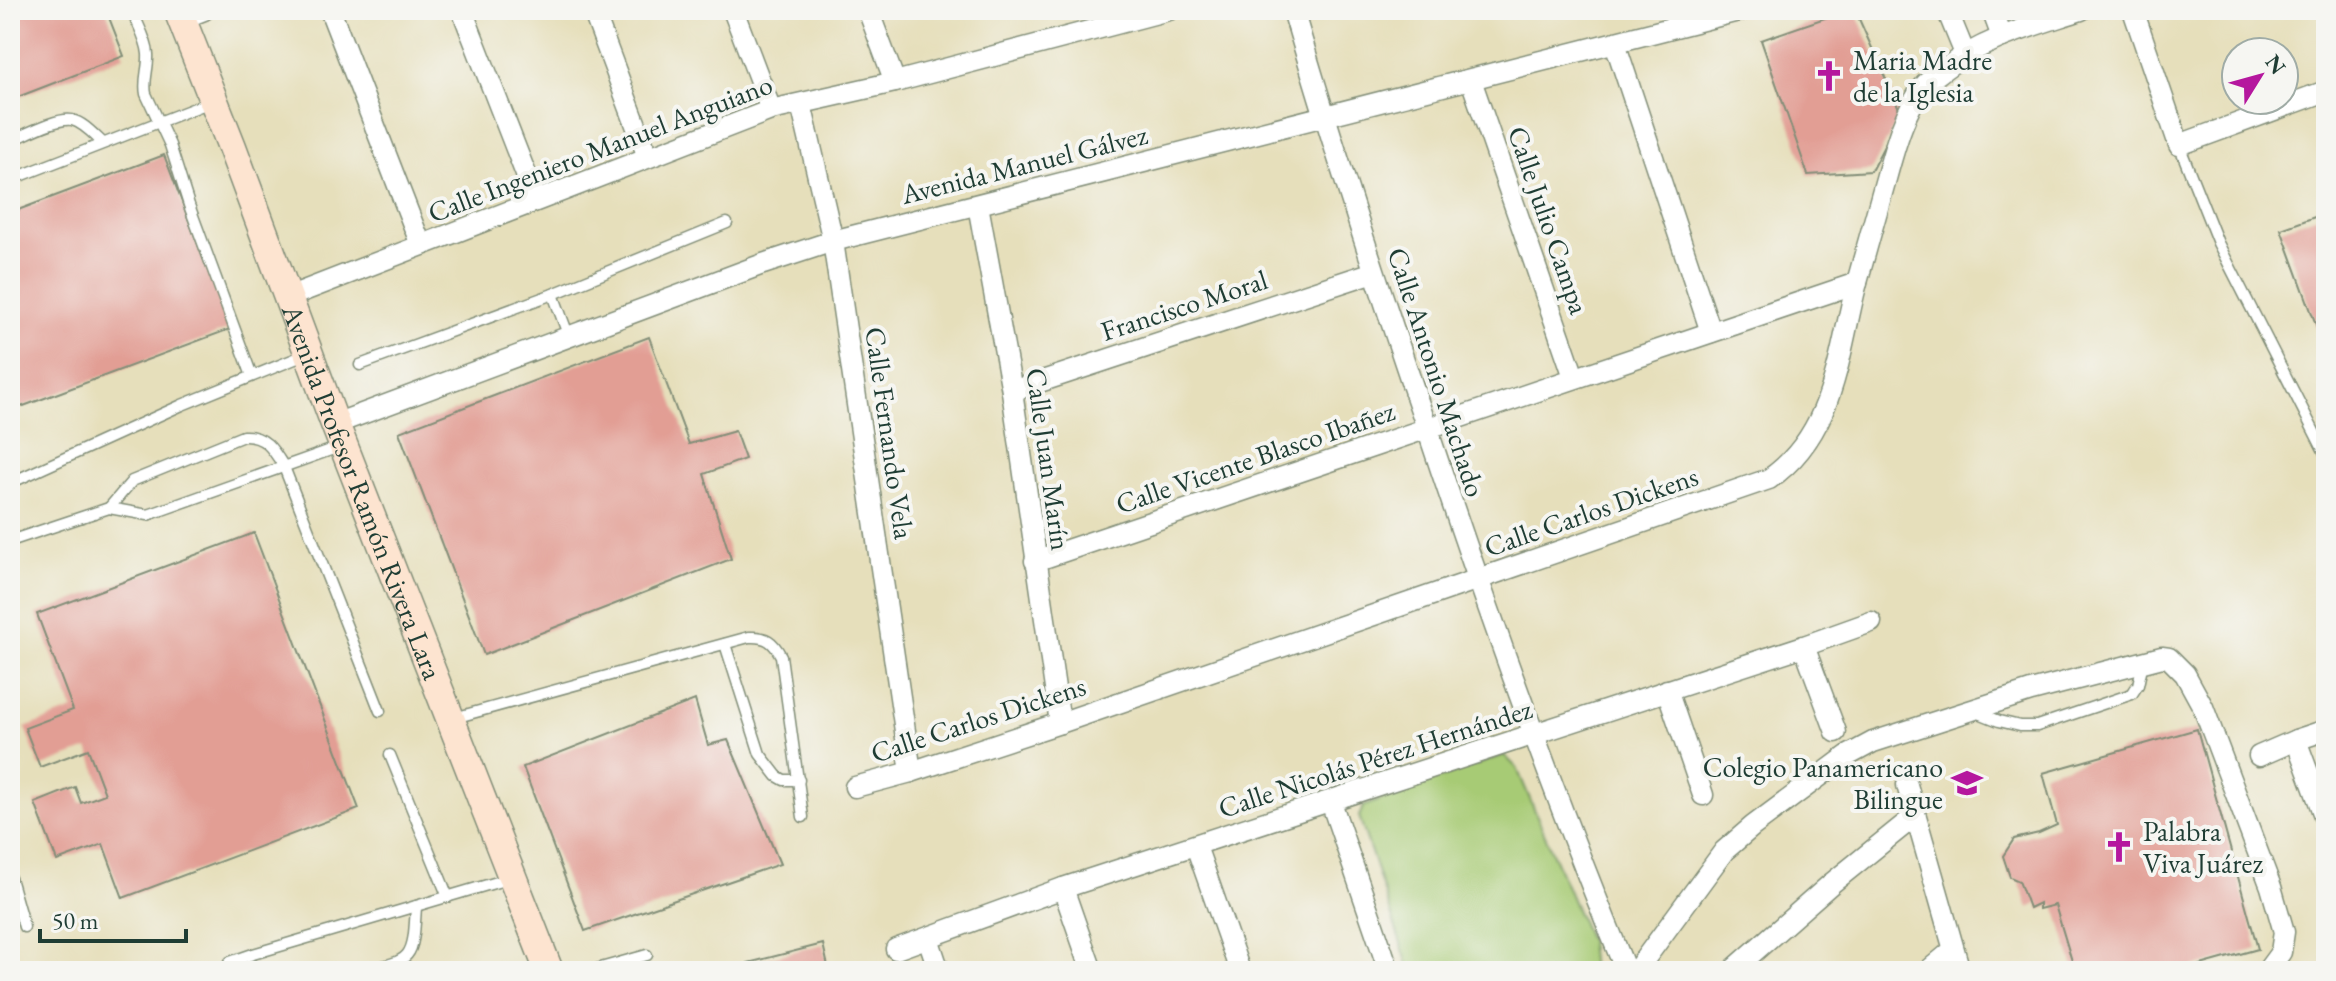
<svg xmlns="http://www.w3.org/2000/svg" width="2336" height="981" font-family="'EB Garamond',serif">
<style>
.green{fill:#a7cb74;stroke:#638454;stroke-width:2}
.building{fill:#e29e94}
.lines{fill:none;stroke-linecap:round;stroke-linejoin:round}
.lane-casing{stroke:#828e78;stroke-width:13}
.street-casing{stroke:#828e78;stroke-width:23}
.secondary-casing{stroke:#828e78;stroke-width:31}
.lane{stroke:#fff;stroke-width:10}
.street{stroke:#fff;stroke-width:20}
.secondary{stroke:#fde4d0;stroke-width:28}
.labels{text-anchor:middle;stroke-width:8;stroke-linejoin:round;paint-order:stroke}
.poi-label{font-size:28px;fill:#1f3d34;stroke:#f6f6f2;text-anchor:start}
.street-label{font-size:28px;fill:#1f3d34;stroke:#f6f6f2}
</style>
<rect width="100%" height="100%" fill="#f6f6f2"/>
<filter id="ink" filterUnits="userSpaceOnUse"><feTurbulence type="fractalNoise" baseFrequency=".0125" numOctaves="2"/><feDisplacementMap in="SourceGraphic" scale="16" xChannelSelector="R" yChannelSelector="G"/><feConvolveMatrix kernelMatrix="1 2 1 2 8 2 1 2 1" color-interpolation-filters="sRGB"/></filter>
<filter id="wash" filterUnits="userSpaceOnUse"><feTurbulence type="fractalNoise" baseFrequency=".006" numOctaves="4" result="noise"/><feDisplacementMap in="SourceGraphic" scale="32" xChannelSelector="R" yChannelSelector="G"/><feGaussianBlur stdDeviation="1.8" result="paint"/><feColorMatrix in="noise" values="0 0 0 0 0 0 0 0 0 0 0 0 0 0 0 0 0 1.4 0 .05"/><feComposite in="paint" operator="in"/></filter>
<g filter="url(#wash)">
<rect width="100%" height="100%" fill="#e6dfbb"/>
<path class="green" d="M1504,755l13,13 72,172 3,31h-182l-51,-155 5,-10z"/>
<g id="blocks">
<g class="building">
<path d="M10,10h96l18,46 -114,44z"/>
<path d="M1848,10h7l46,103 -30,58 -63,4 -47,-135z"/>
<path d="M164,155l66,174 -220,82v-198z"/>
<path d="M2326,213v139l-45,-123z"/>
<path d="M649,337l40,107 46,-13 10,28 -41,15 27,85 -247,96 -85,-223z"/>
<path d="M254,533l105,276 -236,89 -20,-54 -46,17 -22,-58 40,-16 6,16 24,-9 -17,-45 -48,18 -15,-39 48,-18 -36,-96z"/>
<path d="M695,700l13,45 20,-5 52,124 -195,67 -62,-164z"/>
<path d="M2197,729l61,220 -79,22h-104l-20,-66 -16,4v-6l-10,5 -10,-27 -9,-4 -7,-21 11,-17 25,-6 18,-8 -14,-52z"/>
<path d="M823,944l6,27h-80l-1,-8z"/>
</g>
</g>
</g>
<g filter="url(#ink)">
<use href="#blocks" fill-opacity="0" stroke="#828e78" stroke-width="2"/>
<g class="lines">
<defs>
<g id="lane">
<path d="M132,10c5,14 15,29 16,44 1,14 -5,26 -2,40l24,51 19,60 63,171"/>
<path d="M10,141c15,-6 47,-24 62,-21 12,3 22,15 31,23"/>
<path d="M2179,145l39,98 108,212"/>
<path d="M10,180l203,-79"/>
<path d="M553,294l16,43"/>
<path d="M360,365l193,-71 174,-71"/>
<path d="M10,483l172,-78 125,-51"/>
<path d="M109,508l23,-27 111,-45c22,-1 30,13 41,31l96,244"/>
<path d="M10,541l99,-33 39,7 194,-69"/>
<path d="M725,644l35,110 17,22 7,4h15"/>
<path d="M1974,711l25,10 21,5h17l95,-32 6,-9 5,-23"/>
<path d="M454,718l295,-81c17,-1 24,4 32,19l22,161"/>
<path d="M390,755l58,142"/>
<path d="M10,878l14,49"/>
<path d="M223,971l7,-9 23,-8 258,-76"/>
<path d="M360,971c53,-11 53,-10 56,-65"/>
<path d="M590,971l57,-16"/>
</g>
<g id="street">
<path d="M330,10l91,235"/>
<path d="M462,10l74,190"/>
<path d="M593,10l55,147"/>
<path d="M733,10l38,100"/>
<path d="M868,10l27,72"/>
<path d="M1293,10c41,140 86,278 133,415 61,184 126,367 200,546"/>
<path d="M1947,10l18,44"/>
<path d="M1992,10l10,27"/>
<path d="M2133,10l46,135 147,-54"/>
<path d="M181,19l23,-9"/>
<path d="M1615,43l96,289"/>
<path d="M1471,80l103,297"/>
<path d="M801,104l32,137 78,531"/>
<path d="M978,205l34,186 48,332"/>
<path d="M288,297l483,-187 124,-28 274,-72"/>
<path d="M1012,391l362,-119"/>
<path d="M335,424l428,-160 70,-23 909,-231"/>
<path d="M1035,561l822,-278"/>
<path d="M1804,646l32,86"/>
<path d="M1667,690l36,105"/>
<path d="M2296,740l30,81"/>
<path d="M2259,756l37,-16 30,-10"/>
<path d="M1907,785l53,186"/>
<path d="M855,787l56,-15 149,-49 709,-244c65,-45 69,-122 87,-193 10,-37 21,-74 31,-111 8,-29 18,-66 37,-89 5,-6 13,-11 19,-16 40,-31 90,-44 138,-60"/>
<path d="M1331,802l58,169"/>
<path d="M1196,846l44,125"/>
<path d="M1063,888l29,83"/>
<path d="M928,938l11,33"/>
<path d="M896,949l167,-61 741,-242 67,-24"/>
<path d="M1636,971l88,-120 29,-25 94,-70 26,-14 158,-51 131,-34 7,1 16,16 18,33 68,180 13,45 -3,20 -14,19"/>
<path d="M1732,971l100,-88 83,-67"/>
<path d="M1928,971l25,-21"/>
</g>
<g id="secondary">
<path id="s1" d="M178,10l54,137 103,277 214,547"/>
</g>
</defs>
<use href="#lane" class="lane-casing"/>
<use href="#street" class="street-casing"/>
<use href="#secondary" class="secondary-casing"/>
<use href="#lane" class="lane"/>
<use href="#street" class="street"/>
<use href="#secondary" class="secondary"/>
</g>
</g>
<defs>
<symbol id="church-bare" viewBox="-9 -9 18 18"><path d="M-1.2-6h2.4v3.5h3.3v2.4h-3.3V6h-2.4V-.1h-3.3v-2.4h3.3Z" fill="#b5179e" stroke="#f6f6f2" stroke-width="2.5" paint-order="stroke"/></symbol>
<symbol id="school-bare" viewBox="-9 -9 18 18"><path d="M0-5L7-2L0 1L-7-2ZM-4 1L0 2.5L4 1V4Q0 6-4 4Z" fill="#b5179e" stroke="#f6f6f2" stroke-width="2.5" paint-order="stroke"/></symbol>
</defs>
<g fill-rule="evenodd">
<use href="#church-bare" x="1807" y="54" width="44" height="44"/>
<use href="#school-bare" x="1945" y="761" width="44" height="44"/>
<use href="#church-bare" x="2097" y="825" width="44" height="44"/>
</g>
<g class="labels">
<g class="poi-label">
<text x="1853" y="70">Maria Madre<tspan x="1853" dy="32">de la Iglesia</tspan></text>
<text x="1943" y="777" text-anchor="end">Colegio Panamericano<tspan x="1943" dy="32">Bilingue</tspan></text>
<text x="2143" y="841">Palabra<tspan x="2143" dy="32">Viva Juárez</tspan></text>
</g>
<g class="street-label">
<text transform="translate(600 148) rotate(-21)" y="10">Calle Ingeniero Manuel Anguiano</text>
<text transform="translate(1024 164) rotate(-14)" y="10">Avenida Manuel Gálvez</text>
<text transform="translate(1549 220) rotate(71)" y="10">Calle Julio Campa</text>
<text transform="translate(1184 305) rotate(-18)" y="10">Francisco Moral</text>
<text transform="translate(1437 372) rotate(72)" y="10">Calle Antonio Machado</text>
<text transform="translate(890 433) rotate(82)" y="10">Calle Fernando Vela</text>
<text transform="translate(1255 457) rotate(-19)" y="10">Calle Vicente Blasco Ibañez</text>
<text transform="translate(1049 459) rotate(82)" y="10">Calle Juan Marín</text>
<text dy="10" stroke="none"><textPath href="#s1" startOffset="516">Avenida Profesor Ramón Rivera Lara</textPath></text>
<text transform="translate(1591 511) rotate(-19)" y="10">Calle Carlos Dickens</text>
<text transform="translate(978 719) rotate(-18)" y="10">Calle Carlos Dickens</text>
<text transform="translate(1375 758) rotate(-18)" y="10">Calle Nicolás Pérez Hernández</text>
</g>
</g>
<rect width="2336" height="981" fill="none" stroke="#f6f6f2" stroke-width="40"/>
<g transform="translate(2260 76) rotate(53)"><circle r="38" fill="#f6f6f2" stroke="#a0aca6" stroke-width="2"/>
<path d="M0-6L14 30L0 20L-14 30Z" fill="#b5179e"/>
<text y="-12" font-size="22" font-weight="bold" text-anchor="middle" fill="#1f3d34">N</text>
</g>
<path d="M40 929v12h146v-12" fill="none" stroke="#1f3d34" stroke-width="4"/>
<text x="52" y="929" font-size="24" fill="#1f3d34" stroke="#f6f6f2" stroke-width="6" paint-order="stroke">50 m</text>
</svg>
